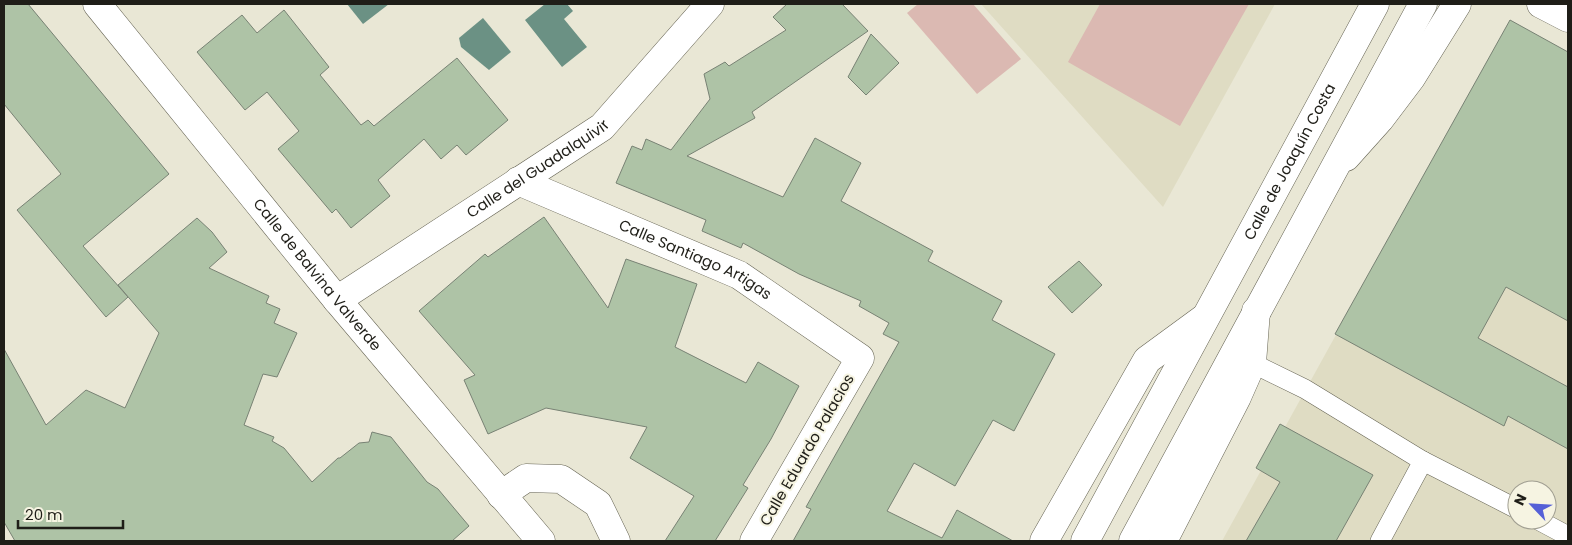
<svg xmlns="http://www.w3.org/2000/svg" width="1572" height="545" font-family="Poppins,sans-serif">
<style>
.built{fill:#dfdcc3;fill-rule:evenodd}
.green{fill:#dbb9b2}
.water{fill:#6b9184}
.building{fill:#aec3a6;stroke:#788274}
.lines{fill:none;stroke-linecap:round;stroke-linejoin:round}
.lane-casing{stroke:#666454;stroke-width:20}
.street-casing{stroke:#666454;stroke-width:29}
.secondary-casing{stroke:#666454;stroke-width:29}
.primary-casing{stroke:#666454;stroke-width:29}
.lane{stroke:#fff;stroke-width:19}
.street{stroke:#fff;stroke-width:28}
.secondary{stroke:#fff;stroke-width:28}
.primary{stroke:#fff;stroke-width:28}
.labels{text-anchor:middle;stroke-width:4;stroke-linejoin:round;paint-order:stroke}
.street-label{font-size:15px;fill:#1f1e18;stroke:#f6f4e2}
</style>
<rect width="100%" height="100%" fill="#e9e7d5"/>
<g class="built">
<path d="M981,4h294l-112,203z"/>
<path d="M1510,20l58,32v489h-346zM1517,490h30v30h-30z"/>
</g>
<g class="green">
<path d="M918,4h55l48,55 -44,35 -70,-81z"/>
<path d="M1100,4h149l-69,122 -112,-64z"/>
</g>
<g class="water">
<path d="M347,4h42l-26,20z"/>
<path d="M545,4h22l6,7 -9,8 23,28 -25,20 -37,-47z"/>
<path d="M483,18l28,34 -22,18 -28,-23 -2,-9z"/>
</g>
<g class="building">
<path d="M4,4h24l141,170 -86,72 45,51 -22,20 -89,-107 44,-36 -57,-70z"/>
<path d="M787,4h55l26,27 -116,81 3,6 -68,38 96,41 32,-59 46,25 -20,38 92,50 -5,10 74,40 -10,19 63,34 -41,77 -21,-11 -38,66 -41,-23 -27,48 55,27 15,-28 56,31h-220l18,-32 -5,-2 93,-165 -16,-8 6,-11 -30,-17 2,-5 -62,-27 -56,-31 -2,5 -39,-17 4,-11 -90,-37 16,-37 10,4 4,-11 25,11 39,-51 -6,-25 21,-12 4,4 57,-36 -13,-13z"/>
<path d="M284,10l45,57 -9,8 41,50 7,-5 6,6 83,-68 51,62 -42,35 -9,-10 -16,14 -17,-20 -46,41 12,16 -39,32 -15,-19 -4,4 -54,-64 21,-18 -32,-39 -22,18 -48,-58 45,-37 15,18z"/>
<path d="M1510,20l58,32v269l-62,-34 -28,51 90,49v62l-60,-33 -4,10 -169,-92z"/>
<path d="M871,34l28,29 -33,32 -18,-18z"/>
<path d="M544,217l64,91 18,-49 71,25 -22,63 71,36 12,-21 41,24 -28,53 -28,46 5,3 -33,53h-50l29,-45 -64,-38 17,-31 -101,-19 -58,26 -24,-54 11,-5 -56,-64 66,-57 3,3z"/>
<path d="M197,218l15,14 15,20 -18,16 60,28 -3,7 14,6 -6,14 23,10 -20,44 -14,-3 -19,51 30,12 -2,4 12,7 28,34 26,-24h2l19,-15 10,-1 3,-10 19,5 36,45 11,7 31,37 -17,15h-437l-11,-19v-173l42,76 40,-35 39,18 34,-75 -41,-48z"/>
<path d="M1079,261l23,24 -30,28 -24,-26z"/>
<path d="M1280,424l93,51 -37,66h-90l34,-59 -24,-14z"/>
</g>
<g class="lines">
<defs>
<g id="lane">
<path d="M1252,363l53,26 118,72 -43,80"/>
<path d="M1423,461l94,48"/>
<path d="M1538,520l30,16"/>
</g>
<g id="street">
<path id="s1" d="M97,4l240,296 204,241"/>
<path d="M1541,4l27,14"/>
<path id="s2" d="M518,181l221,94 121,83 -106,183"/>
<path id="s3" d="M337,300l265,-173 108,-123"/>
<path d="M501,495l25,-17 35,1 37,25 18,37"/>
<path d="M1044,541l103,-181 56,-41"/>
<path d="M1163,541l74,-144 15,-34 4,-52"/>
</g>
<path id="secondary" d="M1346,157l34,-38 31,-41 46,-74"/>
<g id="primary">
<path id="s4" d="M1085,541l290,-537"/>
<path d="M1133,541l290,-537"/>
</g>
</defs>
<use href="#lane" class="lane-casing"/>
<use href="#street" class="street-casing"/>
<use href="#secondary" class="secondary-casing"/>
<use href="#primary" class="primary-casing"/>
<use href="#lane" class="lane"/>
<use href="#street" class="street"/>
<use href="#secondary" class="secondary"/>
<use href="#primary" class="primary"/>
</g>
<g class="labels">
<g class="street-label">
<text dy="5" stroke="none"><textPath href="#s4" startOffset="431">Calle de Joaquín Costa</textPath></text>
<text dy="5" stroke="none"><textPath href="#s3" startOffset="240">Calle del Guadalquivir</textPath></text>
<text dy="5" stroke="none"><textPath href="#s2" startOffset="194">Calle Santiago Artigas</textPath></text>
<text dy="5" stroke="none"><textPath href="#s1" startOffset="349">Calle de Balvina Valverde</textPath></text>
<text transform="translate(807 450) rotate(-60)" y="5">Calle Eduardo Palacios</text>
</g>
</g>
<rect width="1572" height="545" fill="none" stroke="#1f1e18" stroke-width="10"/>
<g transform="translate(1532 505) rotate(295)"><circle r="24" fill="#f6f4e2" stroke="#a09e91"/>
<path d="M0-4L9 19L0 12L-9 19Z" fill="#5560d7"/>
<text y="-8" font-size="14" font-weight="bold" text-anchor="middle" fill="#1f1e18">N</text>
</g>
<path d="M18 520v8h105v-8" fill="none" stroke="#1f1e18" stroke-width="2.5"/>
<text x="25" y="520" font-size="15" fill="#1f1e18" stroke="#f6f4e2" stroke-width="4" paint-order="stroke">20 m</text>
</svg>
